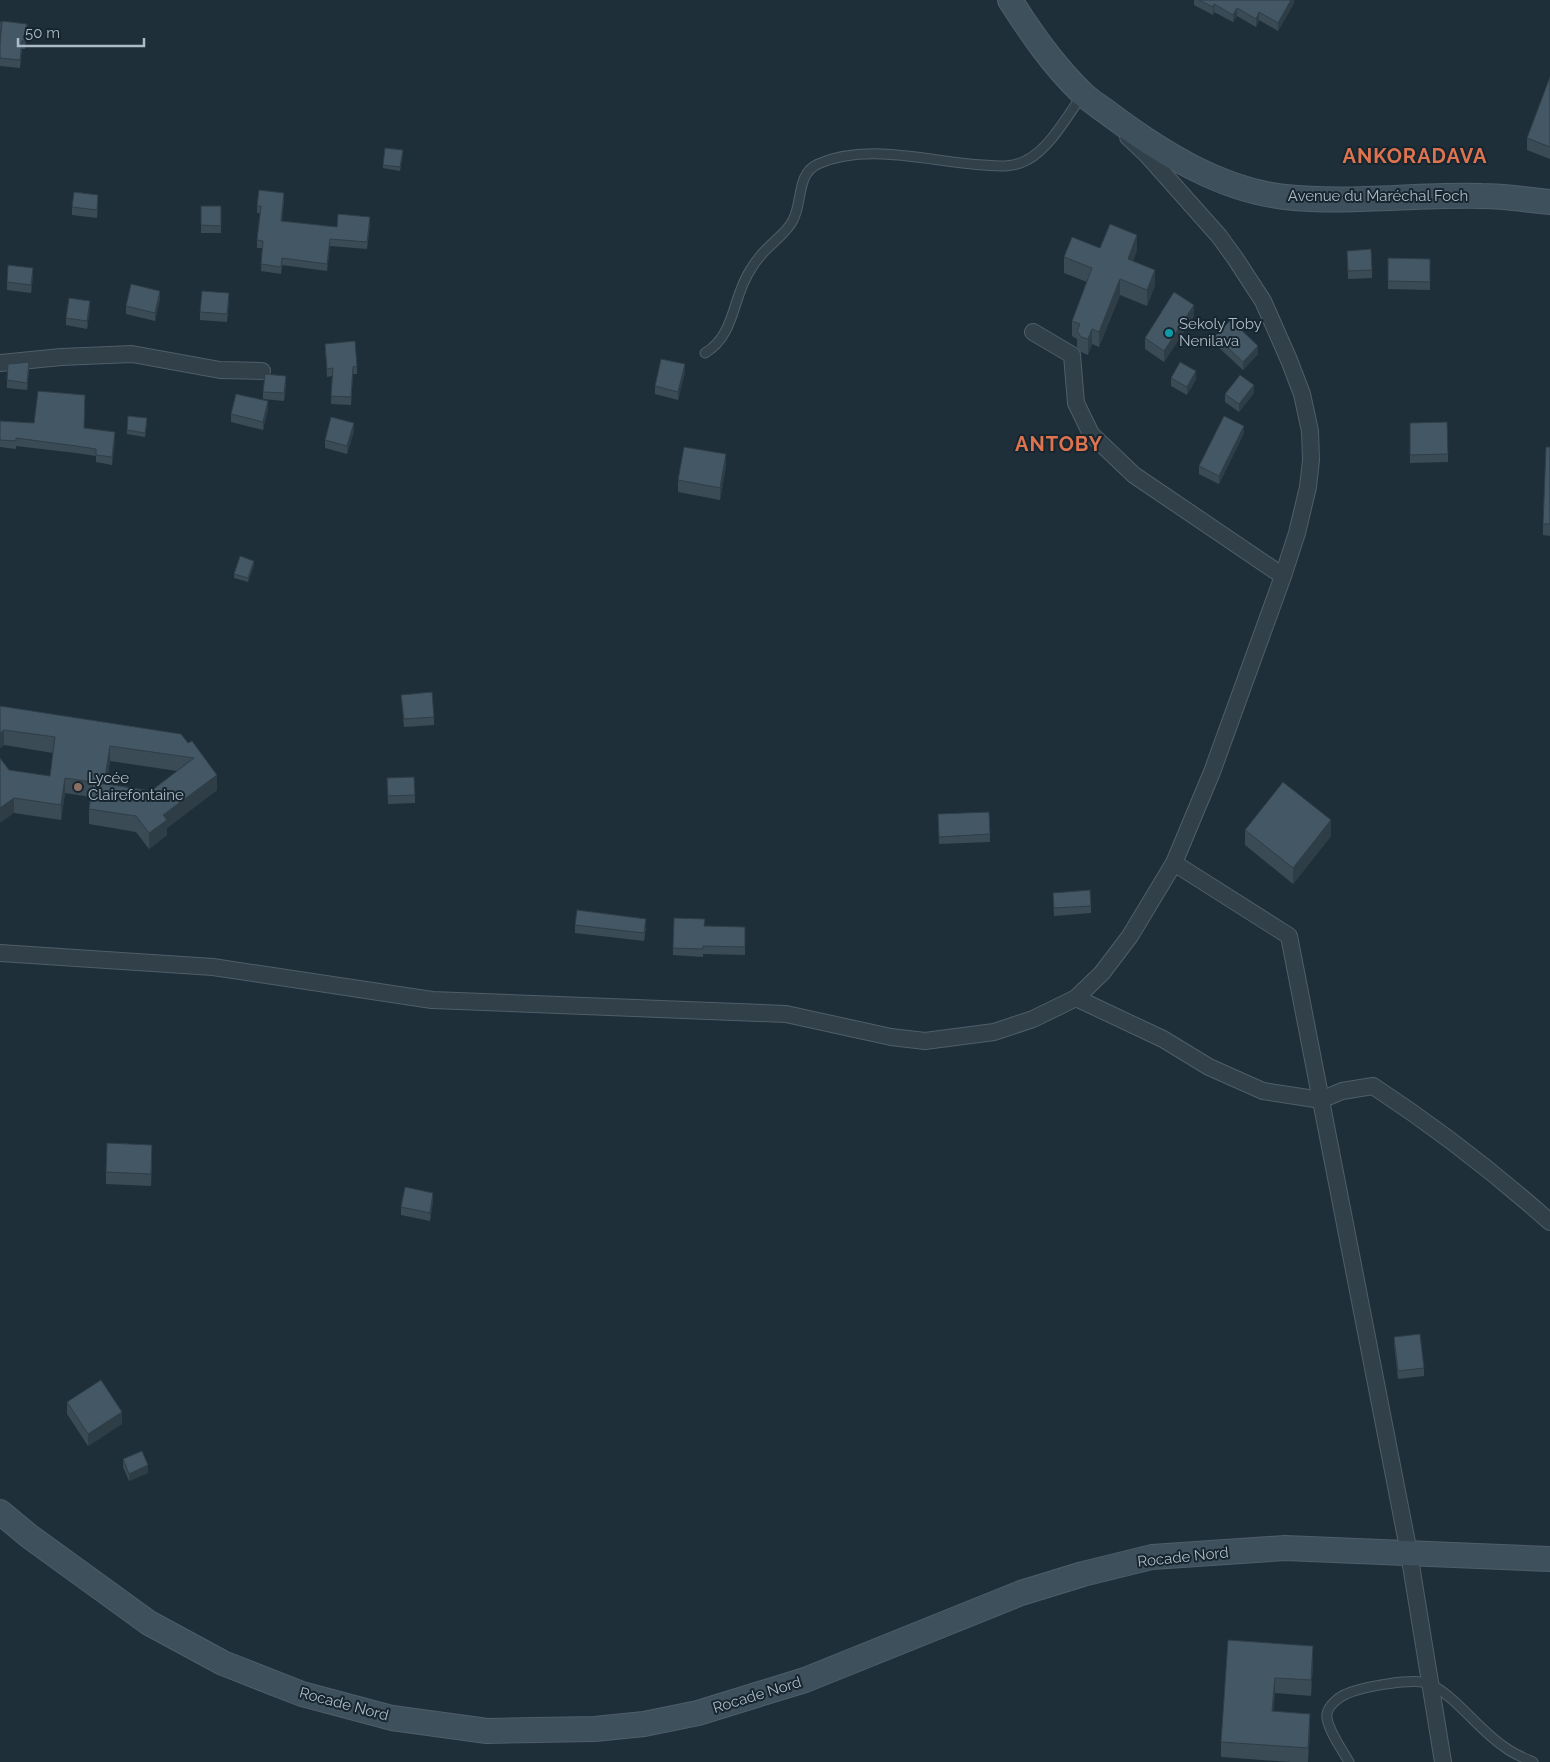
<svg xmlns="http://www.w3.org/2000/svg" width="1550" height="1762" font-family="Raleway,sans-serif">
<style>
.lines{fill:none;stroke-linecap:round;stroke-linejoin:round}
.service-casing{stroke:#4f5e68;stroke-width:11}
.minor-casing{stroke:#4f5e68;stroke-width:18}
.secondary-casing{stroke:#4f5e68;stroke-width:26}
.service{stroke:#32404a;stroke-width:9}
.minor{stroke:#32404a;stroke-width:16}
.secondary{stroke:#3f505d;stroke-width:24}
.wall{fill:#3a4b56;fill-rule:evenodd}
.shaded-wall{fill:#2f3d46}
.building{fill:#435764;stroke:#2f3d46}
.culture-dot{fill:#0f9aa8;stroke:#17252e;stroke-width:2}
.education-dot{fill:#8d6e63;stroke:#17252e;stroke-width:2}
.labels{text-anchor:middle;stroke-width:4;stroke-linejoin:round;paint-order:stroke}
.street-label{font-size:15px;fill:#acbbc7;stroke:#17252e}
.poi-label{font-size:15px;fill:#acbbc7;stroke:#17252e;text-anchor:start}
.district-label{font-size:20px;font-weight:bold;letter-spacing:1px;fill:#de7350;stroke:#17252e}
</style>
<rect width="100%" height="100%" fill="#1e2f3a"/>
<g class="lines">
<defs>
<g id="service">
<path d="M705,353c31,-18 27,-57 46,-84 6,-10 14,-19 22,-26 7,-7 16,-14 20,-23 10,-18 3,-46 25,-56 49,-22 113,-2 165,1 15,1 30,3 44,-5 23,-12 41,-45 56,-66"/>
<path d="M1349,1762c-6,-11 -24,-36 -22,-48 1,-8 11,-16 17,-19 16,-8 71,-18 86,-11 28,14 49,47 76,64 8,6 18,10 27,14"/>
</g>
<g id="minor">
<path d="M1033,332l39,23 4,48 15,31 43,41 149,101"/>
<path d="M0,363l61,-6 71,-3 88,16 42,1"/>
<path d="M1174,863l115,73 120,617 34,209"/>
<path d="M0,953l213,14 219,33 354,14 105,23 34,4 69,-9 39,-13 43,-21 26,-25 28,-37 44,-73 38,-91 71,-196 14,-43 11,-46 3,-27 -1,-29 -8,-37 -13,-34 -26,-59 -28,-43 -16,-22 -72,-81 -19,-18"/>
<path d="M1076,998l87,41 46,28 54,24 58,9 21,-9 31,-5c61,40 123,88 177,136"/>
</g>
<g id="secondary">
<path d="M1010,0c21,33 43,65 72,93 9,9 20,15 30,23 50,37 109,74 173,81 65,7 131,-3 197,-1 23,0 45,4 68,6"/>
<path d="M0,1512l29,24 120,87 74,40 79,31 90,24 95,13 108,-2 49,-5 54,-11 107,-33 216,-87 62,-19 69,-17 133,-9 265,11"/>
</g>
</defs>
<use href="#service" class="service-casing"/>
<use href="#minor" class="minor-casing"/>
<use href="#secondary" class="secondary-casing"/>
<use href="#service" class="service"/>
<use href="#minor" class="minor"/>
<use href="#secondary" class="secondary"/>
</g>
<g class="wall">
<path d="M1194,0h100v3l-16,28 -19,-11 -3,7 -19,-11 -4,6 -19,-10 -1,3 -19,-10z"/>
<path d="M0,22l27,9 -2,18h-3l-2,19 -20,-2z"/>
<path d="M1550,77v82l-23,-9v-12z"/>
<path d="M403,154l-3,17 -17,-3v-3z"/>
<path d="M284,200l-2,21 55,6 33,-3 -3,25 -37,-3 -3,25 -45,-6 -1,9 -20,-3 1,-23h-5v-8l3,-27h-3v-7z"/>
<path d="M98,203l-1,15 -25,-3v-8z"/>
<rect x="201" y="206" width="20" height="27"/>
<path d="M1100,248l37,2 -4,11 22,24 -8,21 -27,-11 -21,52 -7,-3 -4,11 -7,-3 -4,-5v-8l-5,-3v-15l15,-39 -23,-9v-16z"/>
<path d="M1347,251l25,19v8l-24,1z"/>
<path d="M1388,258l42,1v31l-42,-1z"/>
<path d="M33,276l-2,17 -24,-3v-8z"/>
<path d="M160,299l-5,22 -29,-7v-8z"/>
<path d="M229,301l-2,21 -27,-2v-8z"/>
<path d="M90,309l-3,20 -21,-4v-7z"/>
<path d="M1194,316l-30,46 -19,-13v-11z"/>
<path d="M1215,336l43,18 -15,16 -28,-26z"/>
<path d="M325,344l32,22v8h-4l-2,31 -20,-1 1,-28 -5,1z"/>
<path d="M29,370l-2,20 -20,-2v-8z"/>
<path d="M685,372l-7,28 -23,-6v-8z"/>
<path d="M1171,378l25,1 -9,16 -16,-9z"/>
<path d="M286,384l-2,17 -21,-2v-7z"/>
<path d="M1254,393l-15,19 -14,-10v-8z"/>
<path d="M268,409l-5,21 -32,-8v-8z"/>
<path d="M0,421l84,7 31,11 -3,26 -16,-3v-6l-20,-3 -60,-7v3l-16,-2z"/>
<path d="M147,422l-2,15 -18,-3v-4z"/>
<path d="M1410,423l38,31v8l-38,1z"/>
<path d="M354,431l-7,23 -22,-6v-8z"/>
<path d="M1244,433l-25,51 -20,-10v-8z"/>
<path d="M1550,447v89l-7,-1v-11z"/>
<path d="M726,466l-6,34 -42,-8v-12z"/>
<path d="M254,565l-6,17 -14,-4v-4z"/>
<path d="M401,695l33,22v8l-30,2z"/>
<path d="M0,706l181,28 36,56 -50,38v7l-18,14 -13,-17 -47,-8v-15l2,-12 -26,-4 -4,27 -47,-7 -5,-43 41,6 3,-23 -49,-8 -4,3zM110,761l67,10 -26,20 -44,-7z"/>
<path d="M387,778l28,17v8l-27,1z"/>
<path d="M938,814l52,20v8l-51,2z"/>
<path d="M1245,830l86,6 -38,48 -48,-39z"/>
<path d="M1053,893l38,13v7l-37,3z"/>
<path d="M575,925l71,2 -2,14 -69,-8z"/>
<path d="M705,926l40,1v28l-42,-1v3l-30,-2v-7z"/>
<path d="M152,1156l-1,30 -45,-2v-12z"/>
<path d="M433,1201l-3,20 -29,-6v-8z"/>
<path d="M1394,1337l30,31v8l-26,3 -4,-35z"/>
<path d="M67,1402l55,22 -34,22 -21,-32z"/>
<path d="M123,1459l25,14 -19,8 -6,-14z"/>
<path d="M1228,1640l85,22 -2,34 -36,-3 -2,18 37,18 -2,33h-17l-70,-5v-15z"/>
</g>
<g class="shaded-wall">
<path d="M1291,0h3v3l-16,28v-8z"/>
<path d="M1214,4v8l-1,3v-8z"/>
<path d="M1237,8v8l-4,6v-7z"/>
<path d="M1259,12v8l-3,7v-8z"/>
<path d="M27,24v7l-2,18v-8z"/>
<path d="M284,193v7l-3,28v-7z"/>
<path d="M98,195v8l-1,15v-8z"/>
<path d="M1137,235v15l-9,25v-16z"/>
<path d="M330,239v7l-3,25v-7z"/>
<path d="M33,268v8l-2,17v-8z"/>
<path d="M1155,270v15l-8,21v-16z"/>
<path d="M1120,279v16l-21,52v-15z"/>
<path d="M160,291v8l-5,22v-8z"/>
<path d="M90,301v8l-3,20v-8z"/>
<path d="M1194,305v11l-30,46v-11z"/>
<path d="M1092,329v15l-4,11v-16z"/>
<path d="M1258,346v8l-15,16v-8z"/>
<path d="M29,362v8l-2,20v-7z"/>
<path d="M685,364v8l-7,28v-8z"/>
<path d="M1196,371v8l-9,16v-8z"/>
<path d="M1254,385v8l-15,19v-8z"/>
<path d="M268,401v8l-5,21v-8z"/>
<path d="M354,423v8l-7,23v-8z"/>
<path d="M1244,426v7l-25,51v-8z"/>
<path d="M115,432v7l-3,26v-8z"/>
<path d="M726,454v12l-6,34v-12z"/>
<path d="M254,561v4l-6,17v-4z"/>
<path d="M4,730v15l-4,3v-15z"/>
<path d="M110,746v15l-6,38v-15z"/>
<path d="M217,775v15l-50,38v7l-18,14v-16l14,-18z"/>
<path d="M65,778v15l-4,27v-15z"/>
<path d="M14,798v15l-14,10v-15z"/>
<path d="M1331,820v16l-38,48v-16z"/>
<path d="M433,1193v8l-3,20v-8z"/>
<path d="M122,1412v12l-34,22v-12z"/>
<path d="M148,1465v8l-19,8v-7z"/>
<path d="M1313,1646v16l-2,34v-16z"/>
<path d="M1275,1678v15l-3,34v-16z"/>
<path d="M1310,1714v15l-2,33v-14z"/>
</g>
<g class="building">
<path d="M1199,0h92l-13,23 -19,-11 -3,7 -19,-11 -4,7 -19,-11 -1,3z"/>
<path d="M2,21l25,3 -2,17h-3l-2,19 -20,-2v-13z"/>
<path d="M0,22h2l-2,13z"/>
<path d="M1550,77v70l-23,-9z"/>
<path d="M385,148l18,2 -3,17 -17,-2z"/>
<path d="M259,190l25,3 -3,28 56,6 1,-13 32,3 -3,25 -37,-3 -3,25 -45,-6 -1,9 -20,-3 2,-23 -6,-1 4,-34h-4z"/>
<path d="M74,192l24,3 -1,15 -25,-3z"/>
<path d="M201,206h20v20l-20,-1z"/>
<path d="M1110,224l27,11 -9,24 27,11 -8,20 -27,-11 -21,53 -7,-3 -4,10 -7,-2 -4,-6 3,-7 -8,-3 20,-53 -28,-11 8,-20 28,11z"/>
<path d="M1371,249l1,21 -24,1 -1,-20z"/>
<path d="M1388,258l42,1v23l-42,-1z"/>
<path d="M8,265l25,3 -2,17 -24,-3z"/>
<path d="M131,284l29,7 -5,22 -29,-7z"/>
<path d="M202,291l27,2 -2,21 -27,-2z"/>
<path d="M1174,292l20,13 -30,46 -19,-13z"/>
<path d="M69,298l21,3 -3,20 -21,-3z"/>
<path d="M1231,320l27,26 -15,16 -28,-26z"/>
<path d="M355,341l2,25 -4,1 -2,30 -20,-1 2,-28 -6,1 -2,-25z"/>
<path d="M661,359l24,5 -7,28 -23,-6z"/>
<path d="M29,362l-2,21 -20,-3 1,-16z"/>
<path d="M1180,362l16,9 -9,16 -16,-9z"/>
<path d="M265,374l21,2 -2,17 -21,-1z"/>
<path d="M1240,375l14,10 -15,19 -14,-10z"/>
<path d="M38,391l47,4 -1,33 31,4 -3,25 -16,-2v-6l-20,-3 -60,-8v3l-16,-1v-19l34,2z"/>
<path d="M236,394l32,7 -5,21 -32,-8z"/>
<path d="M128,416l19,2 -2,15 -18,-3z"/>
<path d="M1224,416l20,10 -25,50 -20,-10z"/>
<path d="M331,417l23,6 -7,23 -22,-6z"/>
<path d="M1447,422l1,32 -38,1v-32z"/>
<path d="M684,447l42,7 -6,34 -42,-8z"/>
<path d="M1546,447h4v77h-7z"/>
<path d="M240,556l14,5 -6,17 -14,-4z"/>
<path d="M432,692l2,25 -30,2 -3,-24z"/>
<path d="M0,706l181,28 7,9 4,-2 25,34 -54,40 4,5 -18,13 -13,-17 -47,-7 4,-27 58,9 43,-33 -84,-12 -6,38 -39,-6 -4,27 -47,-7 -14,10v-50l9,12 41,6 5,-39 -51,-7 -4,3z"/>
<path d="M414,777l1,18 -27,1 -1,-18z"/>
<path d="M1283,782l48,38 -38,48 -48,-38z"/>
<path d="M989,812l1,22 -51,3 -1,-23z"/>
<path d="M1090,890l1,16 -37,2 -1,-15z"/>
<path d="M577,910l69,9 -2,14 -69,-8z"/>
<path d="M674,918l31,1 -1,7 41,1v20l-42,-1v3l-30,-1z"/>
<path d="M107,1143l45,2 -1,29 -45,-2z"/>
<path d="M405,1187l28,6 -3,20 -29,-6z"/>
<path d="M1420,1334l4,34 -26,3 -4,-34z"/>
<path d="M101,1380l21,32 -34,22 -21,-32z"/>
<path d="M142,1451l6,14 -19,9 -6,-15z"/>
<path d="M1228,1640l85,6 -2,34 -36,-2 -3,33 38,3 -2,34 -87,-6z"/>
</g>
<circle class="culture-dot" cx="1169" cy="333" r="5"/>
<circle class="education-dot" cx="78" cy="787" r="5"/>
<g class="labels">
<g class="street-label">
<text x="1378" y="201">Avenue du Maréchal Foch</text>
<text transform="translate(1183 1557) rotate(-6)" y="5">Rocade Nord</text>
<text transform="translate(757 1695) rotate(-17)" y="5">Rocade Nord</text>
<text transform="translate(344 1704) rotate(15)" y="5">Rocade Nord</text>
</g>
<g class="poi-label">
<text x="1179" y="329">Sekoly Toby<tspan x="1179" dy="17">Nenilava</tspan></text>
<text x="88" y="783">Lycée<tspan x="88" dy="17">Clairefontaine</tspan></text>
</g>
<g class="district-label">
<text x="1415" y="163">ANKORADAVA</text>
<text x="1059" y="451">ANTOBY</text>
</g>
</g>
<path d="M18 38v8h126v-8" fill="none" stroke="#acbbc7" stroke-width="2.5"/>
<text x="25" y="38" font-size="15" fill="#acbbc7" stroke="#17252e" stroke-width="4" paint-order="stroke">50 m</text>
</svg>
